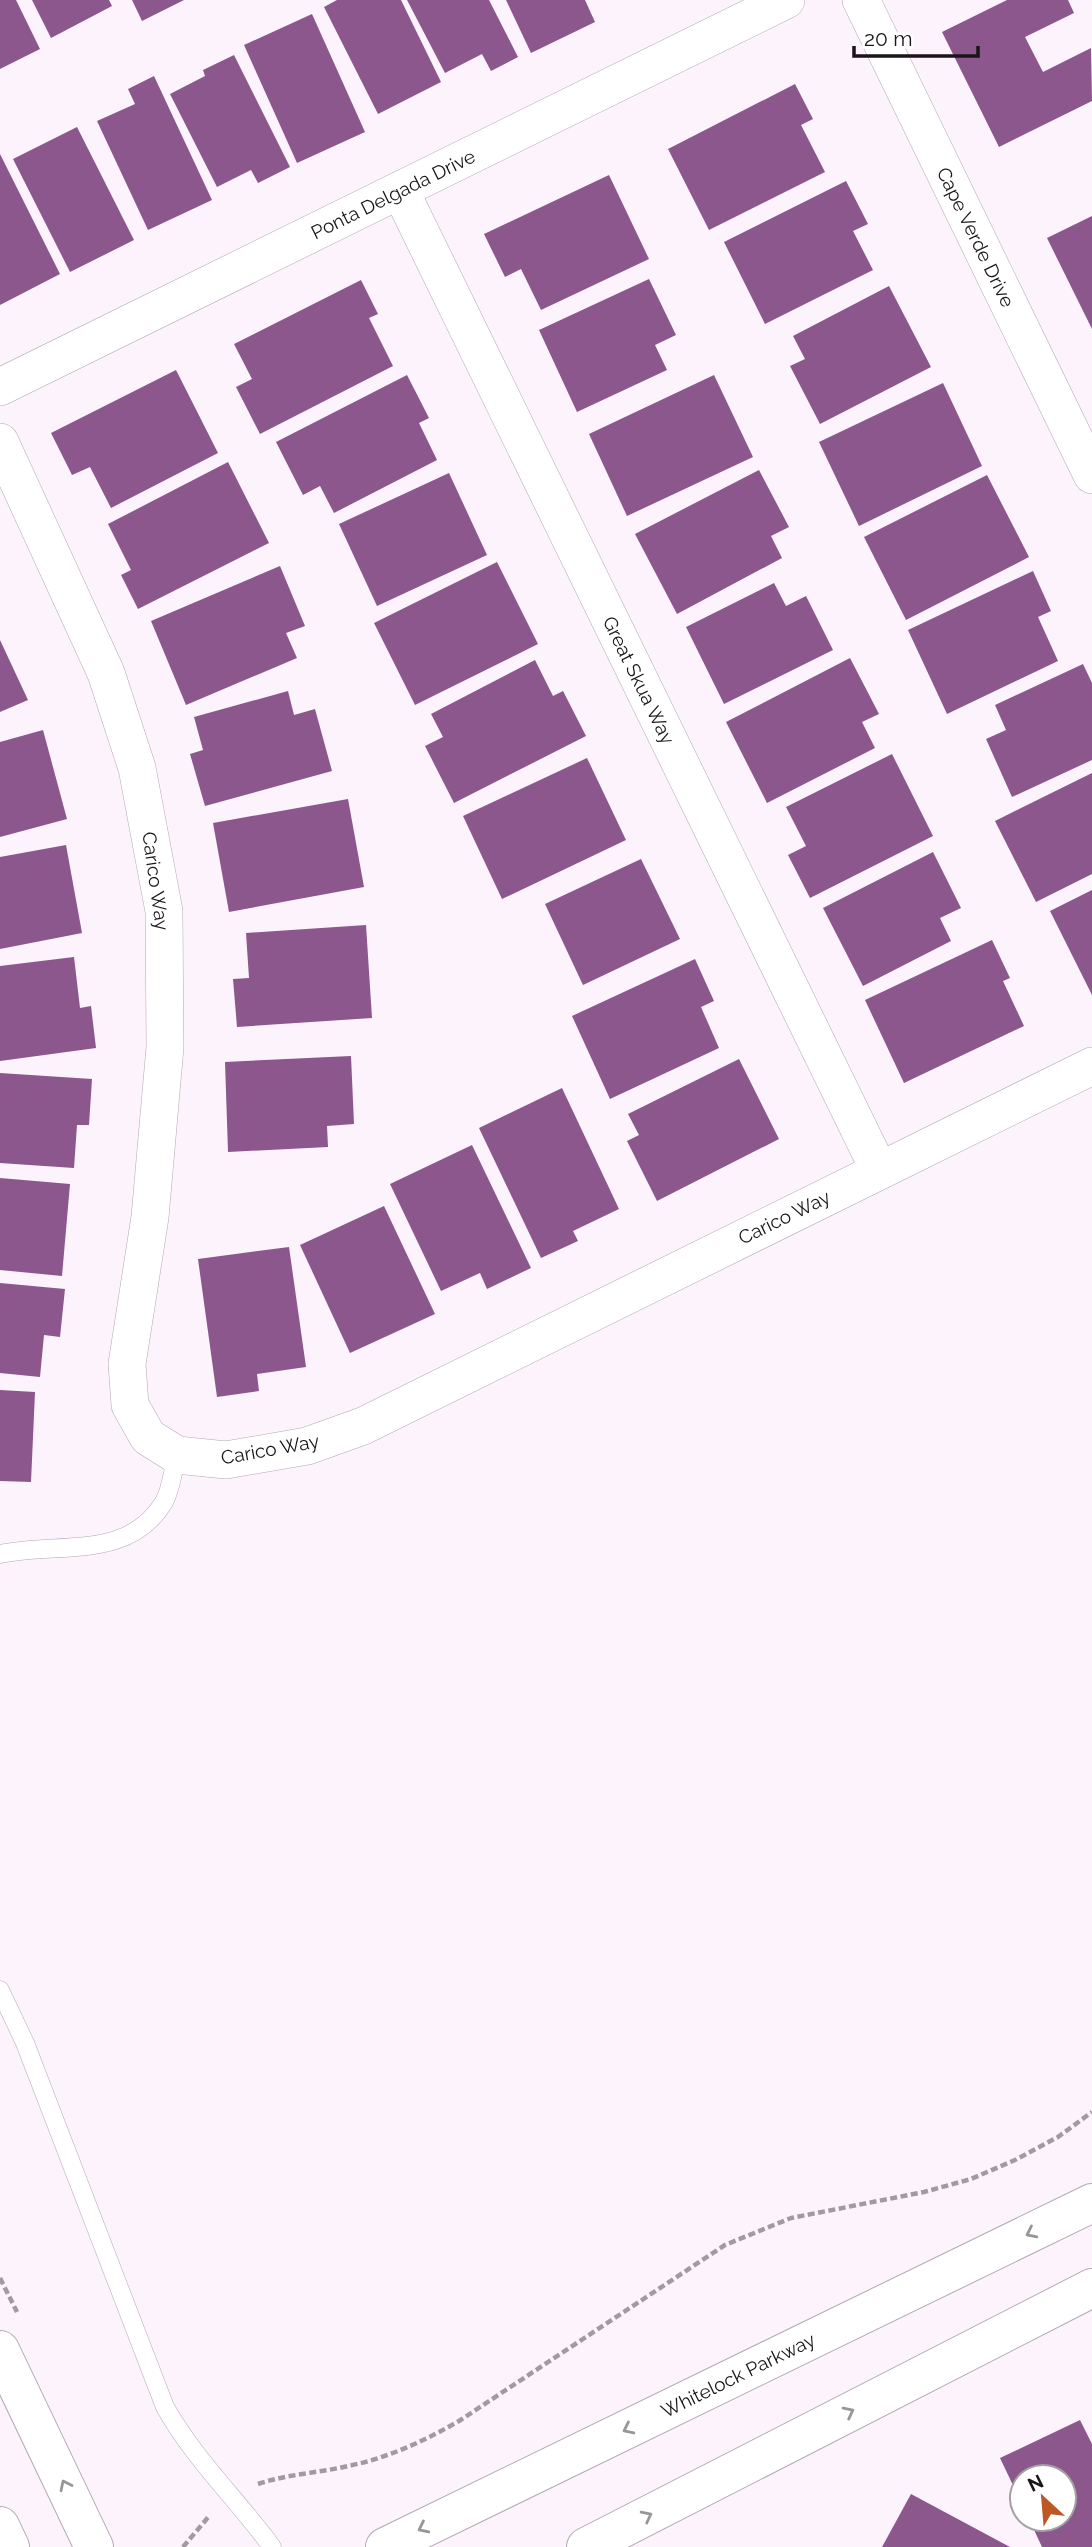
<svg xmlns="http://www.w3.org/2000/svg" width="1092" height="2547" font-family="Raleway,sans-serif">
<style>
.building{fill:#8b578d}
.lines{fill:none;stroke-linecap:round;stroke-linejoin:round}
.lane-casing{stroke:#b2a9b2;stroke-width:19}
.street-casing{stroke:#b2a9b2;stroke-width:38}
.secondary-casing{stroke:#b2a9b2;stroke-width:40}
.path{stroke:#a19aa1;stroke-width:4.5;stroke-dasharray:7 3.5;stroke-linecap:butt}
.lane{stroke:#fff;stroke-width:18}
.street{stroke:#fff;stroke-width:37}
.secondary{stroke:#fff;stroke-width:38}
.oneway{stroke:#989698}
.labels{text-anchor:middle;stroke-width:6;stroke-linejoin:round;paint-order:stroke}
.street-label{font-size:19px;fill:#191519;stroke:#fff}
</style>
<rect width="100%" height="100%" fill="#fcf3fc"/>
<g class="building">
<path d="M0,0h16l24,49 -40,20z"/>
<path d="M32,0h77l3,6 -61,32z"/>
<path d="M132,0h52l-42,21z"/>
<path d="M337,0h64l40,82 -63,32 -54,-107z"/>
<path d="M407,0h82l29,57 -27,14 -9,-17 -37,19z"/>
<path d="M506,0h79l10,22 -64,31z"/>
<path d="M1007,0h61l6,13 -49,24 18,35 48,-24 1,53 -93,46 -57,-115z"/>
<path d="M312,14l53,118 -68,31 -53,-118z"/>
<path d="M234,55l56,112 -32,16 -7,-13 -34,17 -47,-93 35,-18 -2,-6z"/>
<path d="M154,76l58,124 -64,30 -51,-109 38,-17 -7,-15z"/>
<path d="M795,84l18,35 -12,6 24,47 -116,58 -41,-81z"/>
<path d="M77,127l57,113 -64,32 -57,-113z"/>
<path d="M0,154l60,120 -60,31z"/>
<path d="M609,175l40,84 -108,51 -20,-41 -16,8 -21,-43z"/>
<path d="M846,181l22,43 -15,7 20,39 -108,54 -41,-82z"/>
<path d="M1092,216v113l-45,-91z"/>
<path d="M649,279l27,56 -21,10 12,25 -90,42 -38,-82z"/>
<path d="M361,280l17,34 -9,4 24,48 -133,68 -24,-47 16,-8 -18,-35z"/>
<path d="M889,286l42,81 -111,57 -30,-58 15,-7 -12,-23z"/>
<path d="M176,370l42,83 -107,55 -21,-41 -18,8 -21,-42z"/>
<path d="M407,375l22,43 -10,5 18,37 -103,53 -14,-27 -17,9 -27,-53z"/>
<path d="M714,375l39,82 -126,59 -38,-82z"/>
<path d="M943,383l39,83 -123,60 -40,-84z"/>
<path d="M228,462l41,81 -131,66 -17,-34 10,-5 -23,-46z"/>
<path d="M759,470l30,57 -18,9 11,22 -105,56 -42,-80z"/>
<path d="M449,473l38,82 -110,51 -38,-82z"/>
<path d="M987,475l42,82 -123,63 -42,-83z"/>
<path d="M497,562l41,82 -123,61 -41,-82z"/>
<path d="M280,566l25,60 -19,7 11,25 -111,47 -35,-84z"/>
<path d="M1033,571l18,40 -13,6 20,44 -111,53 -39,-84z"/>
<path d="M774,583l12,23 20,-10 27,54 -109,54 -38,-77z"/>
<path d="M0,640l28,60 -28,12z"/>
<path d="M850,658l29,56 -17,8 13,26 -108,55 -41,-81z"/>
<path d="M535,660l18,36 10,-5 23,45 -132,67 -29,-57 18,-9 -12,-23z"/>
<path d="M1083,664l9,19v77l-80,37 -26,-58 20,-9 -11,-25z"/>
<path d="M288,691l6,24 21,-6 17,62 -127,35 -15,-52 13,-4 -9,-33z"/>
<path d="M43,730l24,89 -67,18v-95z"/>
<path d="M892,754l41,82 -123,62 -22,-43 18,-9 -20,-39z"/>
<path d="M587,758l39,82 -124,59 -39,-83z"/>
<path d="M1092,773v101l-56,28 -41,-81z"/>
<path d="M348,799l16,88 -135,25 -16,-89z"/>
<path d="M66,845l16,88 -82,16v-92z"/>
<path d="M933,852l28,56 -21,10 11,23 -88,45 -40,-78z"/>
<path d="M641,859l39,80 -97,46 -38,-81z"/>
<path d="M1092,890v105l-42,-84z"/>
<path d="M366,925l6,93 -135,9 -4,-48 16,-1 -3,-45z"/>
<path d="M992,940l18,38 -7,3 21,45 -120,57 -39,-83z"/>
<path d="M74,957l6,51 11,-2 5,42 -96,13v-95z"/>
<path d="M695,959l19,42 -13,6 18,41 -109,51 -38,-83z"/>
<path d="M351,1056l3,68 -27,2 1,21 -100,5 -3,-90z"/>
<path d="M739,1059l40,80 -122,62 -30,-60 12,-6 -11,-21z"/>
<path d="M0,1073l92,6 -3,46h-12l-3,43 -74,-5z"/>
<path d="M562,1088l57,121 -46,22 5,10 -37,17 -62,-130z"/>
<path d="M472,1145l59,123 -44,21 -7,-16 -39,18 -51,-107z"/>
<path d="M0,1178l70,6 -8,92 -62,-6z"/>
<path d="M384,1206l51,108 -85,39 -50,-108z"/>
<path d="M289,1247l17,120 -49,7 2,17 -42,6 -19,-138z"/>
<path d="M0,1283l65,6 -5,48 -16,-2 -4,42 -40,-4z"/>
<path d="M0,1390l35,2 -4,90 -31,-1z"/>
<path d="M1080,2420l12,24v103h-50l-13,-28h35v-42h-42v27l-22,-46z"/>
<path d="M911,2494l99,53h-128z"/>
</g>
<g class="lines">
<defs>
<g id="lane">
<path d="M0,1554c57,-13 128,8 164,-52 7,-12 9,-32 13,-47"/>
<path d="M0,1990l25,53 140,364c30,53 71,91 107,140"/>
</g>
<g id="street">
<path d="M861,0l231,475"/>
<path d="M400,190l479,980"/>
<path d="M0,387l786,-387"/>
<path d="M0,442l106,231 31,95 27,143 1,136 -15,170 -23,147 3,41 18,32 29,18 49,5 81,-14 56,-20 729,-360"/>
</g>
<g id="secondary">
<path d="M0,2350l94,197"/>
<path d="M0,2526l10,21"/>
<path d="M385,2547l707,-344"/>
<path d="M586,2547l506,-259"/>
</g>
</defs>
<use href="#lane" class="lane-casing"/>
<use href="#street" class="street-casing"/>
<use href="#secondary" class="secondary-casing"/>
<g class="path">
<path d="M0,2278l17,34"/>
<path d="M258,2484c30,-10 60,-11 90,-18 40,-8 76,-25 111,-45l266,-176 66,-27 133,-26 47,-13 44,-19 43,-23 34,-25"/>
<path d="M183,2547l27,-32"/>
</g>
<use href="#lane" class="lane"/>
<use href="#street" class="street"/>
<use href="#secondary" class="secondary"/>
</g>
<defs><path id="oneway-chevron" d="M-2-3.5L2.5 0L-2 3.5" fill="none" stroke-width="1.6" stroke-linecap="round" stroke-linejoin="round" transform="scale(1.75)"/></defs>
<g class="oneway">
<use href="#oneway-chevron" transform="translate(1031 2233) rotate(154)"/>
<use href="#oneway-chevron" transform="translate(849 2412) rotate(-27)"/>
<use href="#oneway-chevron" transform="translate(628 2429) rotate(154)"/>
<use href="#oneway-chevron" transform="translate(65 2485) rotate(-116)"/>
<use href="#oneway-chevron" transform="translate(647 2516) rotate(-27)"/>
<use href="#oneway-chevron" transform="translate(423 2528) rotate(154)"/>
</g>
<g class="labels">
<g class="street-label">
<text transform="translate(393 194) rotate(-26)" y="7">Ponta Delgada Drive</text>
<text transform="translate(976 237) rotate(64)" y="7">Cape Verde Drive</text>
<text transform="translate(639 680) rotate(64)" y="7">Great Skua Way</text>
<text transform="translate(156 881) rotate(82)" y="7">Carico Way</text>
<text transform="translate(784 1217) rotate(-26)" y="7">Carico Way</text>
<text transform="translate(270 1449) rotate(-10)" y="7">Carico Way</text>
<text transform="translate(738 2375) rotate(-26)" y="7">Whitelock Parkway</text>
</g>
</g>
<g transform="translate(1043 2498) rotate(334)"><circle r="33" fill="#ffffff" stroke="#a3a1a3" stroke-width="2"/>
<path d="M0-5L12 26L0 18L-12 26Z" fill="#bd5726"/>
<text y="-10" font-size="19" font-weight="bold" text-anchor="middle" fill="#191519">N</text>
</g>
<path d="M854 46v10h124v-10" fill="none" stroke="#191519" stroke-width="3.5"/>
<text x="864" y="46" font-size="21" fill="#191519" stroke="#ffffff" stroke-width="5" paint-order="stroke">20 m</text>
</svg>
